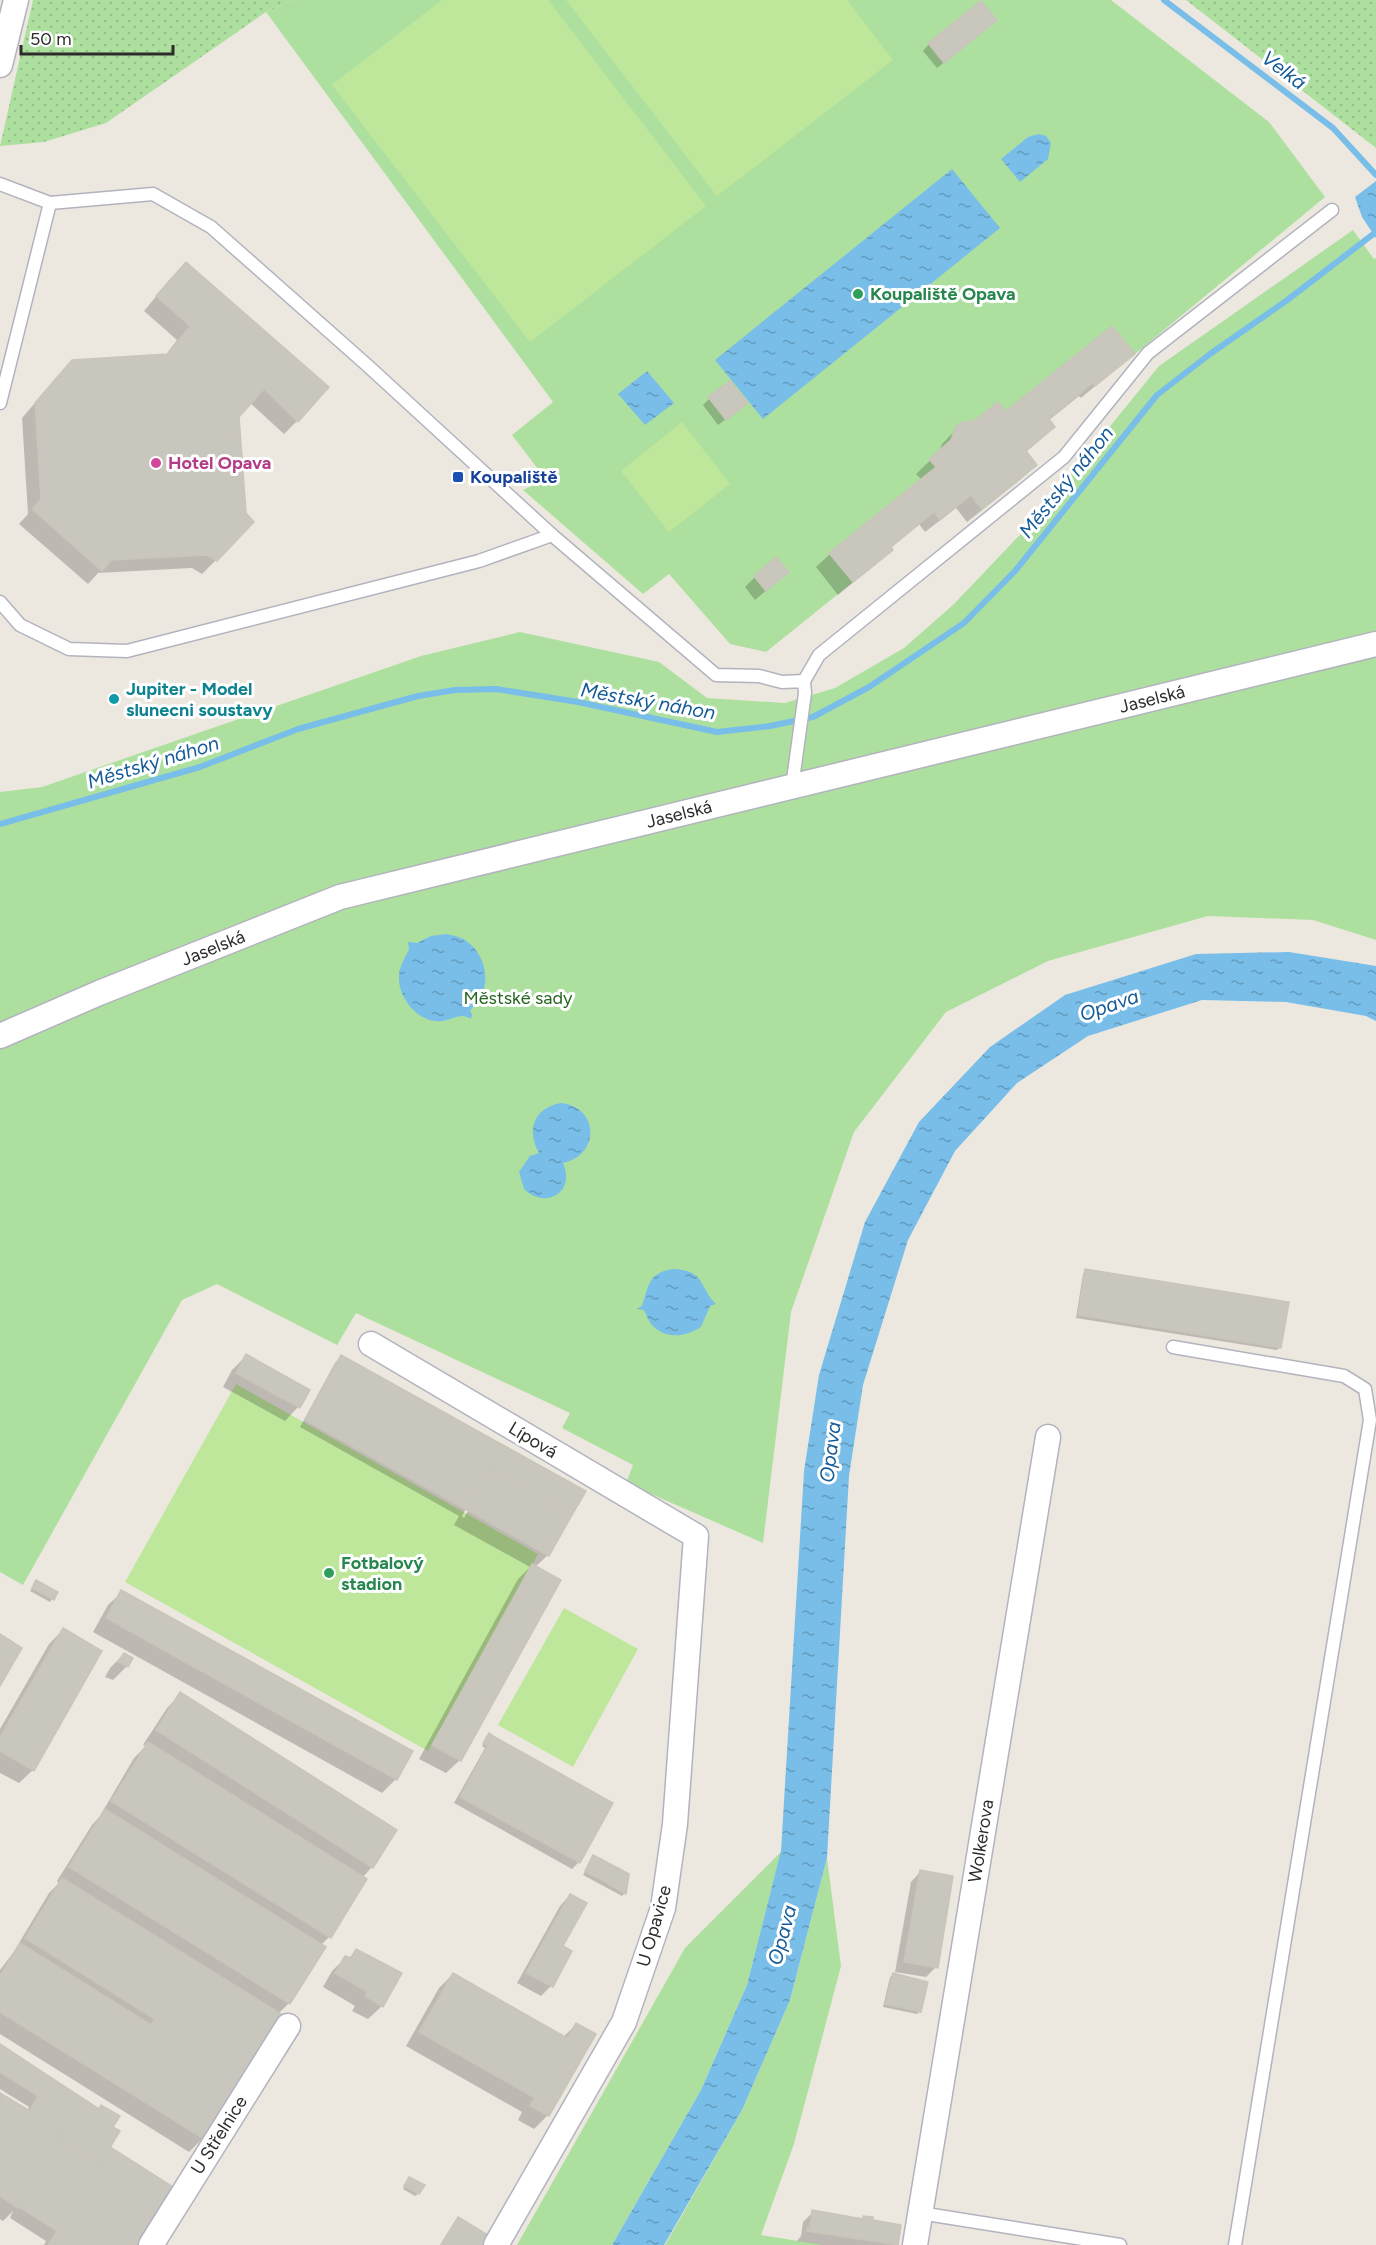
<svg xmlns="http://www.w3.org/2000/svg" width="1376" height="2245" font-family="Figtree,sans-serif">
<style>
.grass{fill:#ade09f}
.garden{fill:url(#garden-dots)}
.pitch{fill:#bee79b}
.water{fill:url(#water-ripples)}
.shadow{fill:#0003;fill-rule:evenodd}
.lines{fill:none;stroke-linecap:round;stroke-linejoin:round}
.stream{stroke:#78bee9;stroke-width:6}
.building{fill:#c9c6bd;stroke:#c8c5b9;stroke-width:1.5}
.lane-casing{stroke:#b2b3be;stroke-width:15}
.street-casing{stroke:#b2b3be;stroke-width:27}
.lane{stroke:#fff;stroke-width:12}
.street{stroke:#fff;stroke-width:24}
.leisure-dot{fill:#2e9e5b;stroke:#fff;stroke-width:2}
.hotel-dot{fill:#d1479c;stroke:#fff;stroke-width:2}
.transit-dot{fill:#1a4fb4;stroke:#fff;stroke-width:2}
.culture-dot{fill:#0f9aa8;stroke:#fff;stroke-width:2}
.labels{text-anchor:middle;stroke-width:6;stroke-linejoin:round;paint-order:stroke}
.leisure-label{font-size:18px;font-weight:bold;fill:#27864d;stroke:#fff;text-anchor:start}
.hotel-label{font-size:18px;font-weight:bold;fill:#b23c85;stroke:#fff;text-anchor:start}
.transit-label{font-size:18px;font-weight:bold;fill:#164399;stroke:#fff;text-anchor:start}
.culture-label{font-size:18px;font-weight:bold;fill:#0d838f;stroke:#fff;text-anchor:start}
.street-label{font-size:18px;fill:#2c2c2c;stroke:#fff}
.park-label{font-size:18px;fill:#25661f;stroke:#fff}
.water-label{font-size:20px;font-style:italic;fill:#155b97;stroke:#fff}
</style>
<defs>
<pattern id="garden-dots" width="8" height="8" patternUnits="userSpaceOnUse" patternTransform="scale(1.5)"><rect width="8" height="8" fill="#ade09f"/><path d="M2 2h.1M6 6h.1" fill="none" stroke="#95c089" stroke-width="1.8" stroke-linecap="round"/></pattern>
<pattern id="water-ripples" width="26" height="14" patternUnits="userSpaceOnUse" patternTransform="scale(1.5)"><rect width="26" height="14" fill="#78bee9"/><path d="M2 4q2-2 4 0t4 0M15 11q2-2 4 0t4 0" fill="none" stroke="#639bbd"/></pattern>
</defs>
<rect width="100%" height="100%" fill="#ede8df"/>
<g class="grass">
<path d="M294,0h817l158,122 56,75 -190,157 -42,30 -44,35 6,8 -29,24 11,14 -55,44 -11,-14 -31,25 -6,-8 -43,35 2,3 -127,102 -36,-8 -61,-70 -26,20 -120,-104 25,-12 -3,-7 -4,2 -29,-38 41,-33 -287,-390z"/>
<path d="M1353,230l21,29 2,-1v682l-63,-20 -105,-4 -160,45 -102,51 -92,120 -63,180 -28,231 -137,-60 7,-18 -71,-37 8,-15 -214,-100 -19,32 -120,-61 -35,16 -159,285 -23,-13v-780l42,-5 379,-131 99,-24 139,30 48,36 78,5 50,-15 69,-40 50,-44 80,-84 125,-154z"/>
<path d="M782,1851l-35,134 -46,105 -89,155h-95l168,-297z"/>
<path d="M827,1858l14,108 -47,178 -33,91 63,10h-159l77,-135 48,-110z"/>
</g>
<g class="garden">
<path d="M33,0h261l-28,12 -160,111 -62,19 -44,4z"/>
<path d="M1186,0h190v148z"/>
</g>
<g class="pitch">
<path d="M442,0h106l158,206 -176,136 -198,-257z"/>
<path d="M566,0h281l46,60 -176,136z"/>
<path d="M682,422l48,62 -61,48 -48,-61z"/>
<path d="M236,1384l302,170 -110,197 -303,-169z"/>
<path d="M564,1608l74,41 -65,118 -75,-42z"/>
</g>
<g class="water">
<path d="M1039,134l7,2 5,7 -3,16 -28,23 -19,-23 27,-22z"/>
<path d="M952,169l48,59 -237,191 -48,-59z"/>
<path d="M1376,181v57l-14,-21 -7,-20z"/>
<path d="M647,371l27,32 -29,22 -27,-31z"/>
<path d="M446,934c5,1 11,2 15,4 20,9 31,37 20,58 -3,5 -8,10 -11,15l2,4 -1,4c-2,-1 -5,-3 -8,-3 -9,0 -18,7 -28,5 -20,-2 -37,-25 -36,-44 0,-10 5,-18 10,-27l-1,-8 9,1 14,-7z"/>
<path d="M1289,952l87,14v55l-10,-5 -80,-14 -84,-2 -114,36 -71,47 -62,68 -47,89 -45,145 -14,91 -22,382 -37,142 -48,110 -78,135h-52l89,-155 46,-105 34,-134 23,-380 15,-96 46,-153 54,-100 71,-75 75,-52 131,-41z"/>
<path d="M561,1103c38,4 40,52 2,60 13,29 -17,47 -39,26l-5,-17 11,-16 9,-3c-13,-24 -5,-45 22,-50z"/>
<path d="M673,1269c33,1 26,19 43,35l-6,2 -9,21c-14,9 -33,13 -47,0 -5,-4 -7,-11 -10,-17l-7,-1 5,-3c7,-21 6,-33 31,-37z"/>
</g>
<g class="shadow">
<path d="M988,27l-51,41 -14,-17 6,-7z"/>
<path d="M172,277l125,144 -13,13 -35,-32 -12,14 -21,144 -14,14 -10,-6 -94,5 -10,11 -69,-60 9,-10 -6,-96 36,-42 107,-20 12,-16 -33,-29z"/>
<path d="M1133,354l-52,44 -2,-2 -31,25 5,6 -28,26 10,12 -14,14 -54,43 -11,-14 -31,24 -6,-8 -29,24 1,2 -14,13 -39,32 -22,-28 14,-13 92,-74 -6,-6 23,-22 3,-8 19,-20 44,-11z"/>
<path d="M709,399l30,10 -21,16 -15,-20z"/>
<path d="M755,577l21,5 -21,18 -10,-13z"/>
<path d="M1086,1271l194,76 -3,3 -201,-32 7,-44z"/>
<path d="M246,1356l52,51 -13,14 -62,-34 9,-17z"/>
<path d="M341,1356l243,135 -36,64 -13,12 -75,193 -14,13 -27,-14 99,-180 12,-12 -76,-42 5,-9 -159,-89 35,-64zM493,1461h3l-32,57 -2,-2z"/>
<path d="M34,1585l22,8 -6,9 -20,-11z"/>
<path d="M122,1592l274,187 -14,14 -289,-161 15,-27z"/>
<path d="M63,1630l-30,140 -14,13 -19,-10v-44l49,-85z"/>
<path d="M124,1654l7,4 -4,8 -14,14 -8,-3 5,-9z"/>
<path d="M181,1694l191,173 -10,11 3,1 -36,58 -8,8 3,2 -35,56 -11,11 -75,124 -14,14 -189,-118v-64l13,-17 36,-60 10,-10 -2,-2 35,-56 8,-9 34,-58 12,-12 -3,-1 24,-37z"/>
<path d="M490,1736l-5,10 8,-8 86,124 -7,7 -118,-66 31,-55 -3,-2 4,-8z"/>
<path d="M593,1857l32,36 -3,3 -39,-21z"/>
<path d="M921,1871l15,96 -10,10 -31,-5 16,-90z"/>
<path d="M570,1895l-19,91 -10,10 -24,-13 43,-77z"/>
<path d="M356,1951l26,55 -14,13 -16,-8 3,-5 -32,-19 9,-16 14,-14 2,2z"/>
<path d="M453,1974l110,63 13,-12 -28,90 -14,14 -16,-9 4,-8 -116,-66 33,-58z"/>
<path d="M893,1975l27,36 -3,3 -34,-7 7,-30z"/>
<path d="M0,2046l111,81 -6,27 5,-5 25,96h-91l2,-4 -36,-23 3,-7 -10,10 -3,-2v-124l27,16 2,-4 -29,-18z"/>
<path d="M407,2182l11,12 -3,2 -12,-7z"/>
<path d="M813,2212l48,8 3,-3 8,5 28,4 -3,19h-74l-26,-4 4,-5 2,-14z"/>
<path d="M458,2219l23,26h-41l12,-19z"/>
</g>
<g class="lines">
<g class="stream">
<path d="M1164,0l169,128 43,47"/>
<path d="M0,824l200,-57 98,-38 120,-33 37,-6 41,-1 82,13 139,30 53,-6 43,-9 56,-30 95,-64 51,-52 142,-176 53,-41 76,-53 90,-69"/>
</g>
</g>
<g class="building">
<path d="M981,1l16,19 -53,43 -16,-20z"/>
<path d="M186,262l143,125 -31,35 -34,-33 -25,28 7,96 8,9 -37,39 -10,-6 -96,5 -9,11 -70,-62 9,-10 -6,-96 37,-43 96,-6 22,-28 -34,-30z"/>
<path d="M1112,326l23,28 -40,32 -2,-3 -44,36 6,8 -29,24 11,14 -55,44 -11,-14 -31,25 -6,-8 -43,35 2,3 -40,32 -24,-29 107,-86 -7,-8 22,-19 4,-12 5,-5 15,-3 23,-18 8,9z"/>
<path d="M730,381l18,22 -22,17 -18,-23z"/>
<path d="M776,557l13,15 -23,19 -12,-15z"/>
<path d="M1085,1269l204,33 -8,46 -203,-33z"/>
<path d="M246,1354l64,36 -10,18 -64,-35z"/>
<path d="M341,1355l162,90 -36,65 -162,-90z"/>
<path d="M503,1445l83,46 -14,24 -82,-46z"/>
<path d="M490,1469l82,46 -23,41 -82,-46z"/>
<path d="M532,1564l29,16 -100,181 -29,-16z"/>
<path d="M36,1580l22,12 -4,8 -22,-12z"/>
<path d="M121,1590l292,161 -16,29 -291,-162z"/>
<path d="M63,1628l39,23 -68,120 -34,-20v-14z"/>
<path d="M0,1634l22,14 -22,38z"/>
<path d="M124,1653l9,5 -5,9 -10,-5z"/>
<path d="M180,1692l217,138 -24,38 -217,-138z"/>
<path d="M489,1733l3,2 -5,10 -4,-2z"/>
<path d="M493,1736l120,67 -33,60 -120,-66z"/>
<path d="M148,1742l219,137 -36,59 -220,-137z"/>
<path d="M105,1809l221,138 -36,57 -221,-137z"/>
<path d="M593,1855l8,4 -8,17 -8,-5z"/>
<path d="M601,1859l9,5 -8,16 -9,-4z"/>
<path d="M610,1864l8,4 -8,17 -8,-5z"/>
<path d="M618,1868l11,6 -3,20 -16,-9z"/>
<path d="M920,1870l33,6 -15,92 -34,-6z"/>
<path d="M62,1878l219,136 -77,125 -204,-127v-36l20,-33 131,82 4,-6 -130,-81z"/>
<path d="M570,1894l17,9 -24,43 9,5 -19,36 -27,-14z"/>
<path d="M356,1949l46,24 -19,34 -18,-11 3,-4 -33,-19 10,-17 6,2z"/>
<path d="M453,1973l114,65 9,-15 20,11 -47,82 -19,-10 5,-8 -116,-66z"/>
<path d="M893,1973l35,9 -7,30 -36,-8z"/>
<path d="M0,2044l50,33 -12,19 -38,-24z"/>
<path d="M50,2077l49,32 2,-4 19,11 -7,11 7,4 -9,15 -73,-50z"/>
<path d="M0,2093l63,38 -4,5 3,2 -44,70 -18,-12z"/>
<path d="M38,2096l73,50 -11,16 -41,-26 4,-5 -33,-21z"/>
<path d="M62,2138l38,24 -43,69 -38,-24z"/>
<path d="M110,2147l63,40 -36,58h-89z"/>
<path d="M409,2177l16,8 -6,9 -15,-8z"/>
<path d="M812,2210l51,9v-3l10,1v3l28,5 -3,20 -91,-14v-3h3z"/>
<path d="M458,2217l30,18 -5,10h-42z"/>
</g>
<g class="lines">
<defs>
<g id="lane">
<path d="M0,184l50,19 103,-9 58,33 157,139 184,169 164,140 43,1 23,6 22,-1 1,12 -13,94"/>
<path d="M0,403l50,-200"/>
<path d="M0,602l20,23 49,24 58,2 352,-90 73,-26"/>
<path d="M804,681l15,-26 245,-198 84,-104 184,-143"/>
<path d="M1173,1347l171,29 21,13 5,31 -135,825"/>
<path d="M920,2213l200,32"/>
</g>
<g id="street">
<path d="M0,65l16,-65"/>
<path d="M0,1036l99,-43 241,-96 1036,-253"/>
<path d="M371,1344l325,192 -21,288 -12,84 -39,114 -128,223"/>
<path d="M151,2245l137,-219"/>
<path d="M915,2245l133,-808"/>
</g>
</defs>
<use href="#lane" class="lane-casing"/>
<use href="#street" class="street-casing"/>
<use href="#lane" class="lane"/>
<use href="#street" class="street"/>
</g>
<g class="leisure-dot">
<circle cx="858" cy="294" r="6"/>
<circle cx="329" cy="1573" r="6"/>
</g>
<circle class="hotel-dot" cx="156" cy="463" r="6"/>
<rect class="transit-dot" x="452" y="471" width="12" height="12" rx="3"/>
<circle class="culture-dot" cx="114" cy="699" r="6"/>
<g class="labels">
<g class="leisure-label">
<text x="870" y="300">Koupaliště Opava</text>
<text x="341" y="1569">Fotbalový<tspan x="341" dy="21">stadion</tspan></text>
</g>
<g class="hotel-label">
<text x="168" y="469">Hotel Opava</text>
</g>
<g class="transit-label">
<text x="470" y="483">Koupaliště</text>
</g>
<g class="culture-label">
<text x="126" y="695">Jupiter - Model<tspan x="126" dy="21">slunecni soustavy</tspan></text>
</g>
<g class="street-label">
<text transform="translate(1152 699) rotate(-14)" y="6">Jaselská</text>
<text transform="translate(679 814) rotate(-14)" y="6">Jaselská</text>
<text transform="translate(213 948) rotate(-22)" y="6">Jaselská</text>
<text transform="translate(533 1440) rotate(31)" y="6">Lípová</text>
<text transform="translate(981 1841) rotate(-81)" y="6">Wolkerova</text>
<text transform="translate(654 1926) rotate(-74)" y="6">U Opavice</text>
<text transform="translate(219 2135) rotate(-58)" y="6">U Střelnice</text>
</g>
<g class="park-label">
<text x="518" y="1004">Městské sady</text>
</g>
<g class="water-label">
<text transform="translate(1284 70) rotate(37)" y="7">Velká</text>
<text transform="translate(1066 482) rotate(-51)" y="7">Městský náhon</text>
<text transform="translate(648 701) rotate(10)" y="7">Městský náhon</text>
<text transform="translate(153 762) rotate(-17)" y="7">Městský náhon</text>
<text transform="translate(1109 1005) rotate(-19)" y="7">Opava</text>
<text transform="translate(830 1452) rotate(-83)" y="7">Opava</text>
<text transform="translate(782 1935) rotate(-75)" y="7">Opava</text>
</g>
</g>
<path d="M21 45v9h152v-9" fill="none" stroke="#2c2c2c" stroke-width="3"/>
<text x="30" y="45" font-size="18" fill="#2c2c2c" stroke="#ffffff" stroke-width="4.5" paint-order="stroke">50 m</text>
</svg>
